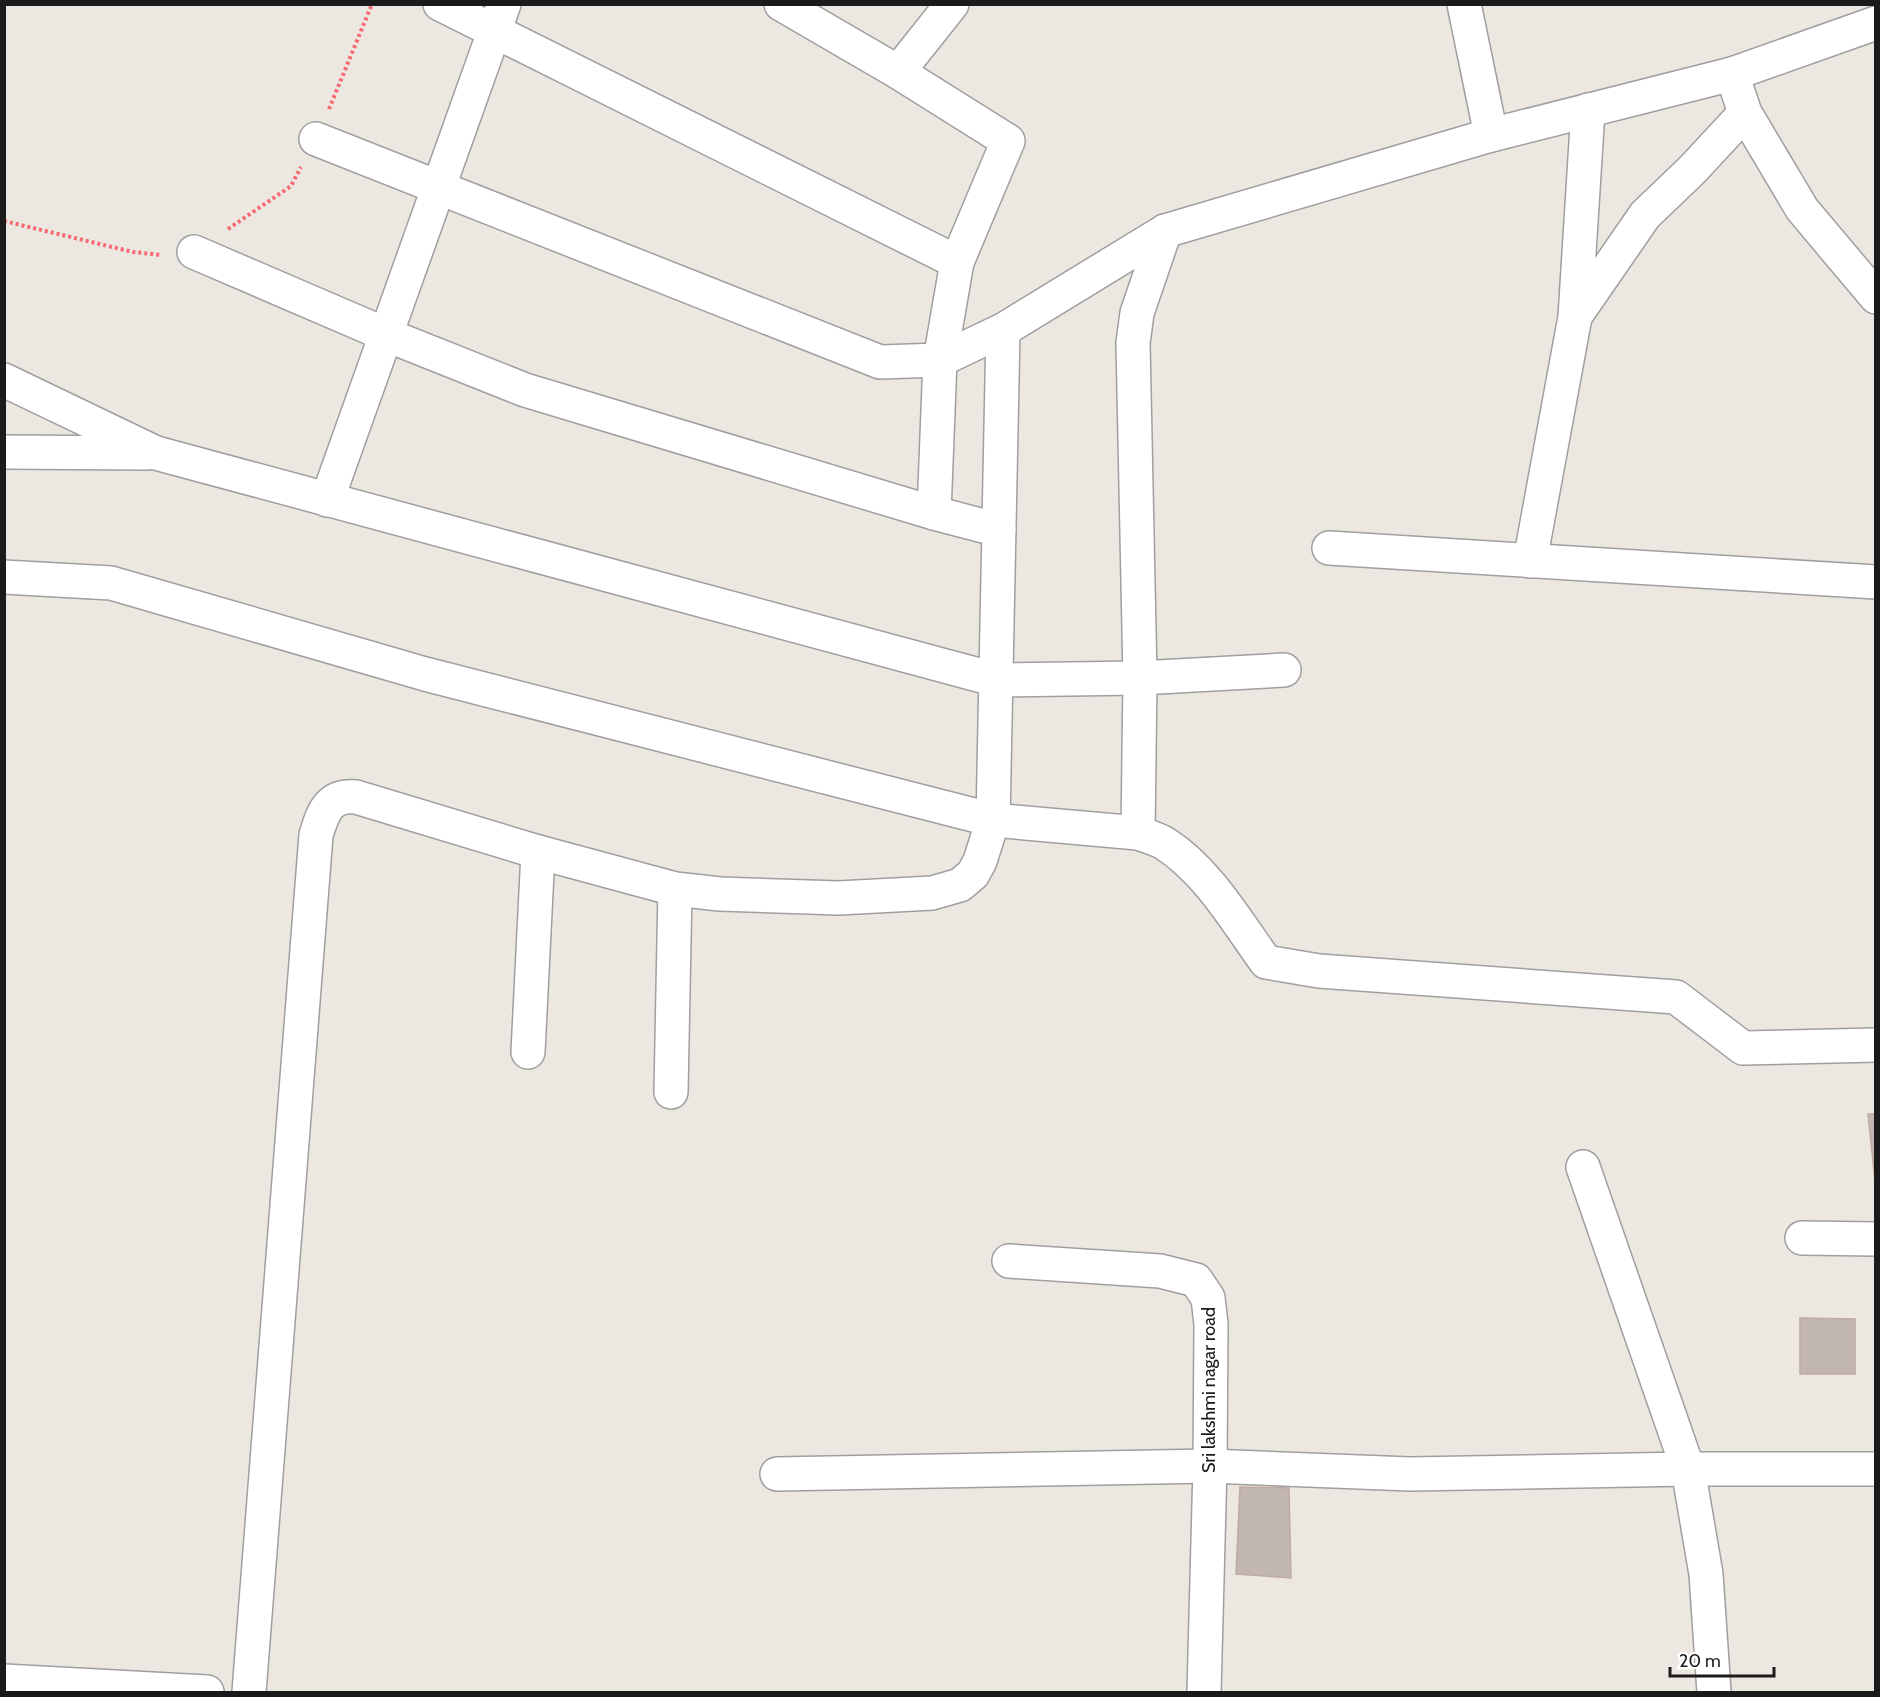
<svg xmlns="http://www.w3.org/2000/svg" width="1880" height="1697" font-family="Cabin,sans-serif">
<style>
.building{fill:#c1b6b1;stroke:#beaba4;stroke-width:1.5}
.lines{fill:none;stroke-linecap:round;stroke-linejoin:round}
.street-casing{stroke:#9f9f9f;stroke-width:36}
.path{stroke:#f66970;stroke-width:4;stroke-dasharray:3 3;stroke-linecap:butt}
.street{stroke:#fff;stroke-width:33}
.labels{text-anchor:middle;stroke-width:4.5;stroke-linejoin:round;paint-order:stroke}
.street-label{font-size:18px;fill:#1b1b1b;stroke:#fff}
</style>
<rect width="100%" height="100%" fill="#ede7e1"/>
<g class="building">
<path d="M1868,1114h8v77z"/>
<path d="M1800,1318l55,1v55h-55z"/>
<path d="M1240,1487l49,1 2,90 -55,-4z"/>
</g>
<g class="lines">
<defs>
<g id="street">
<path d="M440,4l517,258"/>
<path d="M1464,4l27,131"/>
<path d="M898,72l54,-68"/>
<path d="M1732,74l13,39 57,96 74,88"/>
<path d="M316,139l564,223 60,-2 63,-30 162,-99 326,-96 241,-61 144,-51"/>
<path d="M194,252l193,83 138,55 409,123 6,-153 17,-98 51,-121 -110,-69 -117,-68"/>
<path d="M1576,315l69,-100 47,-45 53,-57"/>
<path d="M4,380l152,73 841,227 143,-2 144,-8"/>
<path d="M4,452l143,1"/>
<path d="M327,500l177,-496"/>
<path d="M934,513l65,17"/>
<path d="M1329,548l547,34"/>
<path d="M1530,561l45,-244 13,-207"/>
<path d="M4,577l107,6 314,91 568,146 10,-490"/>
<path d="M1138,833c9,3 19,6 26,10 44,28 72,78 102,119l53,9 357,26 67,51 133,-3"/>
<path d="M528,1052l10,-200"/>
<path d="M671,1092l4,-203"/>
<path d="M1583,1167l105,302 18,105 8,118"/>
<path d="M1802,1238l74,1"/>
<path d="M1009,1261l151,10 36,9 12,18 3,26 -1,142 -6,226"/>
<path d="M777,1474l433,-8 200,8 278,-5h188"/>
<path d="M4,1681l203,11"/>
<path d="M249,1692l67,-857c7,-23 13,-41 40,-38l182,55 137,37 45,5 119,4 93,-5 28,-8 13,-11 7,-13 13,-41 145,13 2,-155 -7,-335 4,-30 28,-82"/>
</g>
</defs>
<use href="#street" class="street-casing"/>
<g class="path">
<path d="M329,109l43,-105"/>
<path d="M4,221l129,31 29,3"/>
<path d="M228,229l63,-43 10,-19"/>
</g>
<use href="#street" class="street"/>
</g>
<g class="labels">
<g class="street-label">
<text transform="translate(1209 1390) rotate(-90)" y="6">Sri lakshmi nagar road</text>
</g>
</g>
<rect width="1880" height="1697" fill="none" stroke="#1b1b1b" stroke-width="12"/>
<path d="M1670 1667v9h104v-9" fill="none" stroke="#1b1b1b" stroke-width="3"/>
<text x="1679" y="1667" font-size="18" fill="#1b1b1b" stroke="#ffffff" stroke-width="4.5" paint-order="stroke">20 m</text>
</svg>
